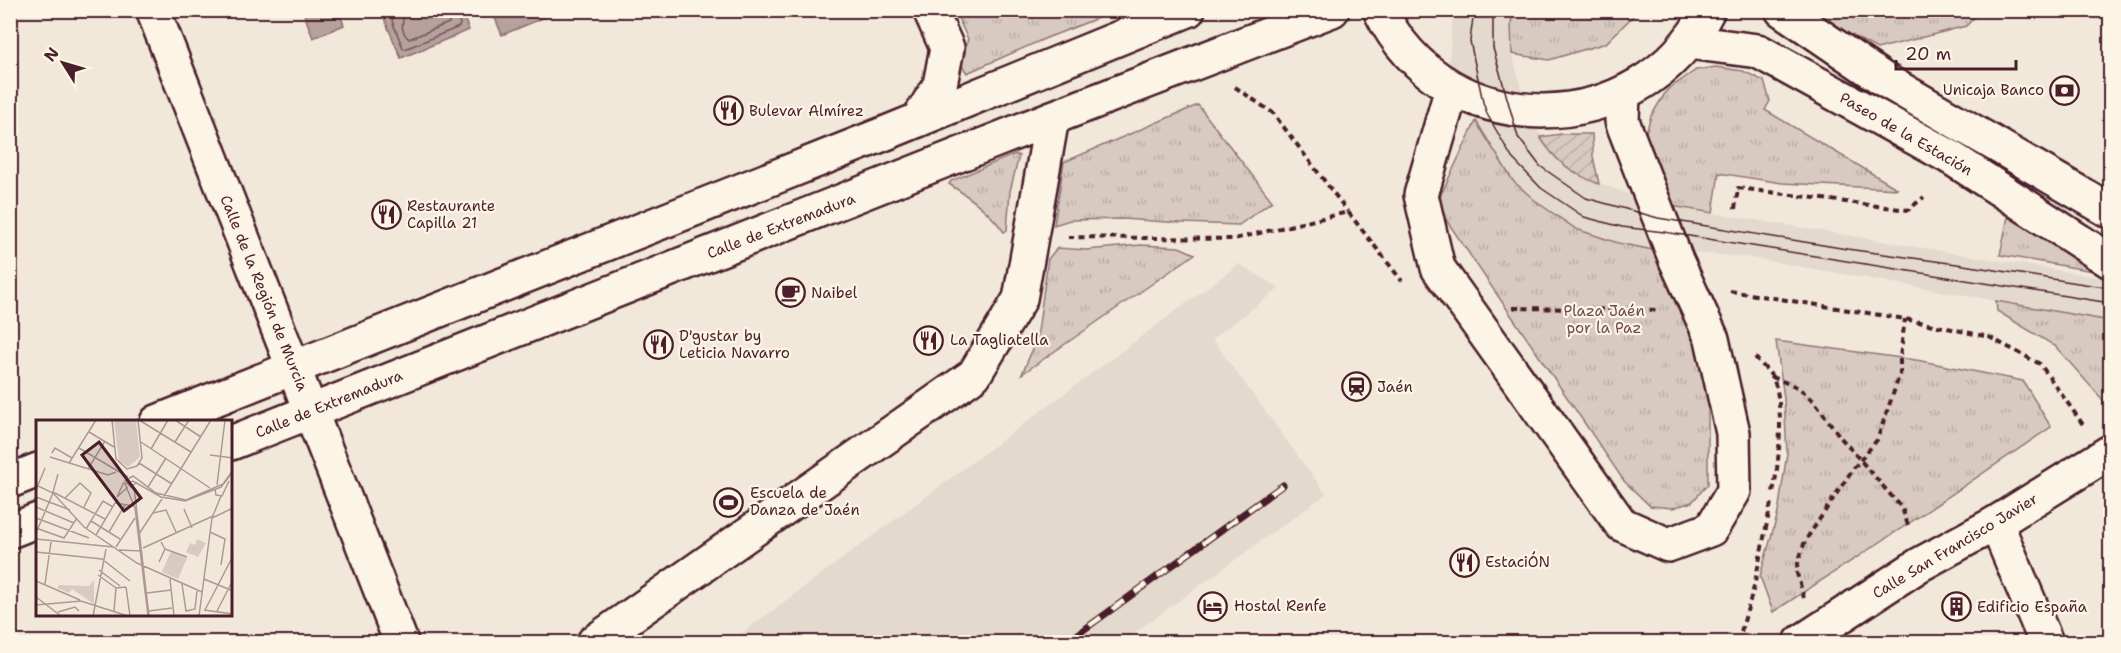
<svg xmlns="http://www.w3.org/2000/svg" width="2121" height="653" font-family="'Shantell Sans',sans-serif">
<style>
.built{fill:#e4d9cd}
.grass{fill:url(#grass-tufts);stroke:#917476;stroke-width:1.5}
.garden{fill:url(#garden-furrows);stroke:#917476;stroke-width:1.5}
.water{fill:#b6a19c;stroke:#8b6d6f;stroke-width:1.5}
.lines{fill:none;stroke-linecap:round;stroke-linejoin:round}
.shore{stroke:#755358;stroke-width:1.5}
.minor-casing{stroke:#4a1f2b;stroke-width:38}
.primary-casing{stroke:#4a1f2b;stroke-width:38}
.trunk-casing{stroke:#4a1f2b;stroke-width:38}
.path{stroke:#4a1f2b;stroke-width:4;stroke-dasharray:6 4.5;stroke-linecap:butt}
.minor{stroke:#fcf5e5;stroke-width:33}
.primary{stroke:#fcf5e5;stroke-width:33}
.trunk{stroke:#fcf5e5;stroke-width:33}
.tram{stroke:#4a1f2b;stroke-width:1.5}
.rail-casing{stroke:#4a1f2b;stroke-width:7}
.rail{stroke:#fcf5e5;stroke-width:4.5;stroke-dasharray:14;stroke-linecap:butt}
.labels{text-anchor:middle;stroke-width:4.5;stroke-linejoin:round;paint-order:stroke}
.poi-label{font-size:15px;fill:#4a1f2b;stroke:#fcf5e5;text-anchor:start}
.street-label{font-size:15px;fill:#4a1f2b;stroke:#fcf5e5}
.park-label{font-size:15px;fill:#6e4a50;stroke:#fcf5e5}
.inset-road{fill:none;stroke:#ae9894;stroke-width:1.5}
.view{fill:#4a1f2b;fill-opacity:0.15;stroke:#4a1f2b;stroke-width:3}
.inset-edge{fill:none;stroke:#4a1f2b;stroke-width:3}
</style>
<defs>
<pattern id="grass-tufts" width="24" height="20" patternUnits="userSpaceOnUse" patternTransform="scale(1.5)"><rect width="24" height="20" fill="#d8cac0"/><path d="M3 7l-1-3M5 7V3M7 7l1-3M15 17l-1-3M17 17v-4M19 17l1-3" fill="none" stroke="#bbada5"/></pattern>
<pattern id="garden-furrows" width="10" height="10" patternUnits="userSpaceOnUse" patternTransform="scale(1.5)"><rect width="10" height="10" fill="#d8cac0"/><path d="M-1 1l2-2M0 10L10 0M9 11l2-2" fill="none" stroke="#bbada5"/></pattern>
</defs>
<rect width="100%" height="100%" fill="#f1e8da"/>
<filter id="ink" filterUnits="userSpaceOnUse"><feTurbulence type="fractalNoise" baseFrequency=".0167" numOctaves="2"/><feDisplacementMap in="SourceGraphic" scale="12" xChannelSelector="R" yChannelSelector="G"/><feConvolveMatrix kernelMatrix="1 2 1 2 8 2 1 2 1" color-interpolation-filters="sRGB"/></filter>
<g filter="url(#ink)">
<g class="built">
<path d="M1453,11h61l-3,12 1,31 16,58 21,38 16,17 23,12 66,24 456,76v42l-364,-64 -93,-7 -35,-7 -42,-14 -38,-26 -25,-22 -37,-60 -27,-60z"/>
<path d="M1239,264l41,24 -68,51 114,155 -204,148h-392z"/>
</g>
<g class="grass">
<path d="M1977,10v5l-11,11 -89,23 -70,-38z"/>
<path d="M949,11h167l-72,28 -77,34 -6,-9 7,-25 -10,-21z"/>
<path d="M1514,11v-1l124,1 -32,32 -57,17 -37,-6 -1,-31z"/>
<path d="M1716,67l27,4 21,10 6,20 -5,9 133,79 -116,-6 -63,-10 -6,40 -59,-10 -10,-64 7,-23 16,-26 29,-20z"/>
<path d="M1198,105l74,96 -33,24 -57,-2 -60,-4 -52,1 -16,5 10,-63z"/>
<path d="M1476,121l37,60 25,22 38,26 42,14 35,7 41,84 14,50v100l-16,18 -19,6 -23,-2 -26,-25 -188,-276z"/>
<path d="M1015,154l4,2 -9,35 -3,39 -3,2c-15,-21 -33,-34 -55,-48l2,-3z"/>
<path d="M2008,217l91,55 -99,-17z"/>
<path d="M1141,245l38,2 16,7 -173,120 15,-35 11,-80 9,-11 29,2z"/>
<path d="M1996,301l114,20v87l-55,-62 -58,-35z"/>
<path d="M1776,341l140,19 107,21 28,46 -143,97 -135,88 -13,-36 18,-63 9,-60 -3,-55z"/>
</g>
<path class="garden" d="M1561,134h31l1,22 6,28c-28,-11 -43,-22 -59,-47z"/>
<g class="water">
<path d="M397,10l64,1 8,19 -68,28 -18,-42z"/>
<path d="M303,11h36l5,14 -31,13z"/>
<path d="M492,11h56l2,4 -48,20z"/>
</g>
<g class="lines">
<g class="shore">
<path d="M396,10l-4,11 11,27 2,1 54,-22 1,-3 -4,-14"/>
<path d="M404,10c-1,13 -5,20 5,29l40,-16 -1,-13"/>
</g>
<defs>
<g id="minor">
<path d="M153,10c82,212 166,421 248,632"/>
<path d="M1452,88l-31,107 17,73 183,256 47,21 43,-16 23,-38 -1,-58 -21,-94 -36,-79 -54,-139 1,-27"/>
<path d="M918,120l22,-35 7,-37 -17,-38"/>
<path d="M157,422l734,-291 297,-121"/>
<path d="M231,443l821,-325 280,-108"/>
<path d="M10,481l28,-11"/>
<path d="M1996,523l50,119"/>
<path d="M10,531l28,-11"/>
<path d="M594,642l380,-267 46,-76 32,-181"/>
<path d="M1801,642l118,-77 77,-42 114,-71"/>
</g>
<g id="primary">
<path d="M1782,10l101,69 227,132"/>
<path d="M1688,42l70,9 192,106 160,104"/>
</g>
<path id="trunk" d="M1380,10c66,136 261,133 328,0"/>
</defs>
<use href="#minor" class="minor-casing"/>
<use href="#primary" class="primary-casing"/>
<use href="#trunk" class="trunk-casing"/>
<g class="path">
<path d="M1235,87l38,26 75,99"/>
<path d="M1735,209l3,-21 170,22 16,-13"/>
<path d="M1068,237l166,2 114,-27 54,69"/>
<path d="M1730,291l175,28 84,18 51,27 44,62"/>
<path d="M1513,308l146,2"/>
<path d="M1755,357c5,6 11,12 16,18 15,24 8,90 2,117"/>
<path d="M1772,377l25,10 17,14 27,37 61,70 7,20"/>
<path d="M1804,598l-8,-28 9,-29 48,-72 24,-29 23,-66v-17l5,-38"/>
<path d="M1738,642l16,-55 17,-84"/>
</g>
<use href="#minor" class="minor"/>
<use href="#primary" class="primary"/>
<use href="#trunk" class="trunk"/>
<g class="tram">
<path d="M1474,10l-4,31 13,61 4,12 25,44 29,30 43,29 38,10 42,5 446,71"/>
<path d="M1493,10v38l25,89 22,29 46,32 72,20 189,31 110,15 153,24"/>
</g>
<defs>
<path id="rail" d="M1067,642l216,-157"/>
</defs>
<use href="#rail" class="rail-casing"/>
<use href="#rail" class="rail"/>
</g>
</g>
<defs>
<symbol id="bank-ring" viewBox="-11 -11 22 22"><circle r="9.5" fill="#fcf5e5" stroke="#4a1f2b" stroke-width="1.5"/><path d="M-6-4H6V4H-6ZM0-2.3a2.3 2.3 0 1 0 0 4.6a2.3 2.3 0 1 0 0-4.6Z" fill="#4a1f2b"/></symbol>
<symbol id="restaurant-ring" viewBox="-11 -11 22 22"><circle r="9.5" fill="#fcf5e5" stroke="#4a1f2b" stroke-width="1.5"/><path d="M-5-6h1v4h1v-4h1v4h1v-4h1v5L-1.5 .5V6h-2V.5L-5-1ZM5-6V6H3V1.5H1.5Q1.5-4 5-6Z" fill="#4a1f2b"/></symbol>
<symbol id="cafe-ring" viewBox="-11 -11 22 22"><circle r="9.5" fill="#fcf5e5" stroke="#4a1f2b" stroke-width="1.5"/><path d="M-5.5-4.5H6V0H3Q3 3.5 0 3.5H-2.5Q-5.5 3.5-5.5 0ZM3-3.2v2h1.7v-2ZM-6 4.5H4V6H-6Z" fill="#4a1f2b"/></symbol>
<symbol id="station-ring" viewBox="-11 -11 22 22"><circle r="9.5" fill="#fcf5e5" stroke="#4a1f2b" stroke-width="1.5"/><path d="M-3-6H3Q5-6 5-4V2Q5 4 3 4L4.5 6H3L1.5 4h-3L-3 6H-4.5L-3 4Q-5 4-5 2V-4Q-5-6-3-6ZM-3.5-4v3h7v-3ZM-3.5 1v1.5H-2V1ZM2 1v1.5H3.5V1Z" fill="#4a1f2b"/></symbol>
<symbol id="stadium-ring" viewBox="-11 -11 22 22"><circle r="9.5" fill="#fcf5e5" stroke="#4a1f2b" stroke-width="1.5"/><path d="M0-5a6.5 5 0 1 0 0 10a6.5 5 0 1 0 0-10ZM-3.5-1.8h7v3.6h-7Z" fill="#4a1f2b"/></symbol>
<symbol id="hotel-ring" viewBox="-11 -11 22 22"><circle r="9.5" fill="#fcf5e5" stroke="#4a1f2b" stroke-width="1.5"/><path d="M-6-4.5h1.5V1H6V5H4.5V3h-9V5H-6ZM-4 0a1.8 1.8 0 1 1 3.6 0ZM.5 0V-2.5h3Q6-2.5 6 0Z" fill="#4a1f2b"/></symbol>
<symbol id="building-ring" viewBox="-11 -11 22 22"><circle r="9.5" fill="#fcf5e5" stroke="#4a1f2b" stroke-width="1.5"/><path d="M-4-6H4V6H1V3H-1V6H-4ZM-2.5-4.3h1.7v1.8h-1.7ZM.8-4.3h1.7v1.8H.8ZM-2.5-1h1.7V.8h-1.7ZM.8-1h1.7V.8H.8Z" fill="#4a1f2b"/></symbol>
</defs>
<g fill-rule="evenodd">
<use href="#bank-ring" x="2048" y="74" width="33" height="33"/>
<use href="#restaurant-ring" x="712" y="94" width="33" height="33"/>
<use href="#restaurant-ring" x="370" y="198" width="33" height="33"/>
<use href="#cafe-ring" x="774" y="276" width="33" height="33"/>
<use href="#restaurant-ring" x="912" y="324" width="33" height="33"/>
<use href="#restaurant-ring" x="642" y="328" width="33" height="33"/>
<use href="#station-ring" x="1340" y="370" width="33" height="33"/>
<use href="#stadium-ring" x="712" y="486" width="33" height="33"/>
<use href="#restaurant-ring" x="1448" y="546" width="33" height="33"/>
<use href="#hotel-ring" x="1196" y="590" width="33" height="33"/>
<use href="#building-ring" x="1940" y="590" width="33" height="33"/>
</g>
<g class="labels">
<g class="poi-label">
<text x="2044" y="95" text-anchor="end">Unicaja Banco</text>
<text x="749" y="116">Bulevar Almírez</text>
<text x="407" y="211">Restaurante<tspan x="407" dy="17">Capilla 21</tspan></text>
<text x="811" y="298">Naibel</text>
<text x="679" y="341">D'gustar by<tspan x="679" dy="17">Leticia Navarro</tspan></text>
<text x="950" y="345">La Tagliatella</text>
<text x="1377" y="392">Jaén</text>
<text x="750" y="498">Escuela de<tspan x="750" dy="17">Danza de Jaén</tspan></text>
<text x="1485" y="567">EstaciÓN</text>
<text x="1234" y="611">Hostal Renfe</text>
<text x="1977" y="612">Edificio España</text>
</g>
<g class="street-label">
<text transform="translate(1906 134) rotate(30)" y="5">Paseo de la Estación</text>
<text transform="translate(781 226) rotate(-21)" y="5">Calle de Extremadura</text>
<text transform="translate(264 293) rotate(68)" y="5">Calle de la Región de Murcia</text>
<text transform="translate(329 404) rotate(-22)" y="5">Calle de Extremadura</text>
<text transform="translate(1955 546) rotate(-31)" y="5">Calle San Francisco Javier</text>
</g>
<g class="park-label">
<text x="1604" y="316">Plaza Jaén<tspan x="1604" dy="17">por la Paz</tspan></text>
</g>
</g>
<g transform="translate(36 420)">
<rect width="196" height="196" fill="#f1e8da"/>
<path d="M78,0h22l4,37 -12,10 -9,-6zM135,131l16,7 -9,21 -16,-7zM58,160v24l-22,-15 -3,4 -12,-5 2,-3 30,1z" fill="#d8cac0"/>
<path d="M161,119l9,4 -8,14 -12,-5 4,-9 5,2z" fill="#d8cac0"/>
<path class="inset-road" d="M76,0l4,39 11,10 10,-3 5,-8 -4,-38M103,0l52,32M139,0l26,17M53,12l25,15M105,22l69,46M139,22l14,-22M43,28l49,29M115,29l17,-29M16,33l3,-5 17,10M174,35l23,3M14,37l58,18 8,-3M33,43l27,-43M103,43l33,21M52,49l17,-28M22,54l-5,18 52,27M88,62l-7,15 11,-10M101,62l-6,5 -6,-6 8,-5 23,17 30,7 37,-16 10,-14M0,65l17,8 31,34 53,36 65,29M181,65l8,-65M98,67l15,129M112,67l18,-29M179,69l1,6 6,1 7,-15M0,70l9,-22M128,76l47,-76M0,77l34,13M29,78l15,-15 11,10 -7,14M0,87l38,16M148,89l8,19M117,93l13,-3 10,22M0,98l53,20M176,98l9,-22M55,101l29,18M0,108l28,10 13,-20M50,109l17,-28 10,6M73,112l16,-27M174,112l15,7 -4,26M0,113l17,-40M103,114l23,-35M60,115l19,-32 19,3M0,119l77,8M80,127l19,-29M107,128l70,-32M129,129l22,8M83,130l22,1M0,132l66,7 28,22M123,142l6,-13 -4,-7M63,150l21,16M62,155l18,13M134,159l4,37M168,159l29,12M0,161l44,19M9,164l6,-42M146,164l4,27 9,-2 2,-18M90,167l4,29M111,173l24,-3M0,177l25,19M0,185l45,-4 47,15M168,190l29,4M169,190l28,-54M78,191l2,-23 10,-1M113,191l23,-3M181,191l16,-31M22,192l17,-5 4,4M57,196l13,-67M112,196l-13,-108 -10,-24 8,-3 28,16 24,4 36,-14 12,-15M163,196l13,-98 21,-10"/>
<path class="view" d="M63,22l42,56 -17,13 -42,-56z"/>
<rect width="196" height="196" class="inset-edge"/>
</g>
<rect width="2121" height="653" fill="none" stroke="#fcf5e5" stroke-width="36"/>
<rect x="18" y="18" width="2085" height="617" fill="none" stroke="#4a1f2b" stroke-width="2" filter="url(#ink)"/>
<g transform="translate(63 63) rotate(307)" stroke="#fcf5e5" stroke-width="4.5" paint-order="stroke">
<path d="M0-4.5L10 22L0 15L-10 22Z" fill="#4a1f2b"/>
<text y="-9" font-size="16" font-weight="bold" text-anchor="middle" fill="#4a1f2b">N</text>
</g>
<path d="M1896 60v9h120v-9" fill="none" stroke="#4a1f2b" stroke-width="3"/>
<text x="1905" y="60" font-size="18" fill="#4a1f2b" stroke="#fcf5e5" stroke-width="4.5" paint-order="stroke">20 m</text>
</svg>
